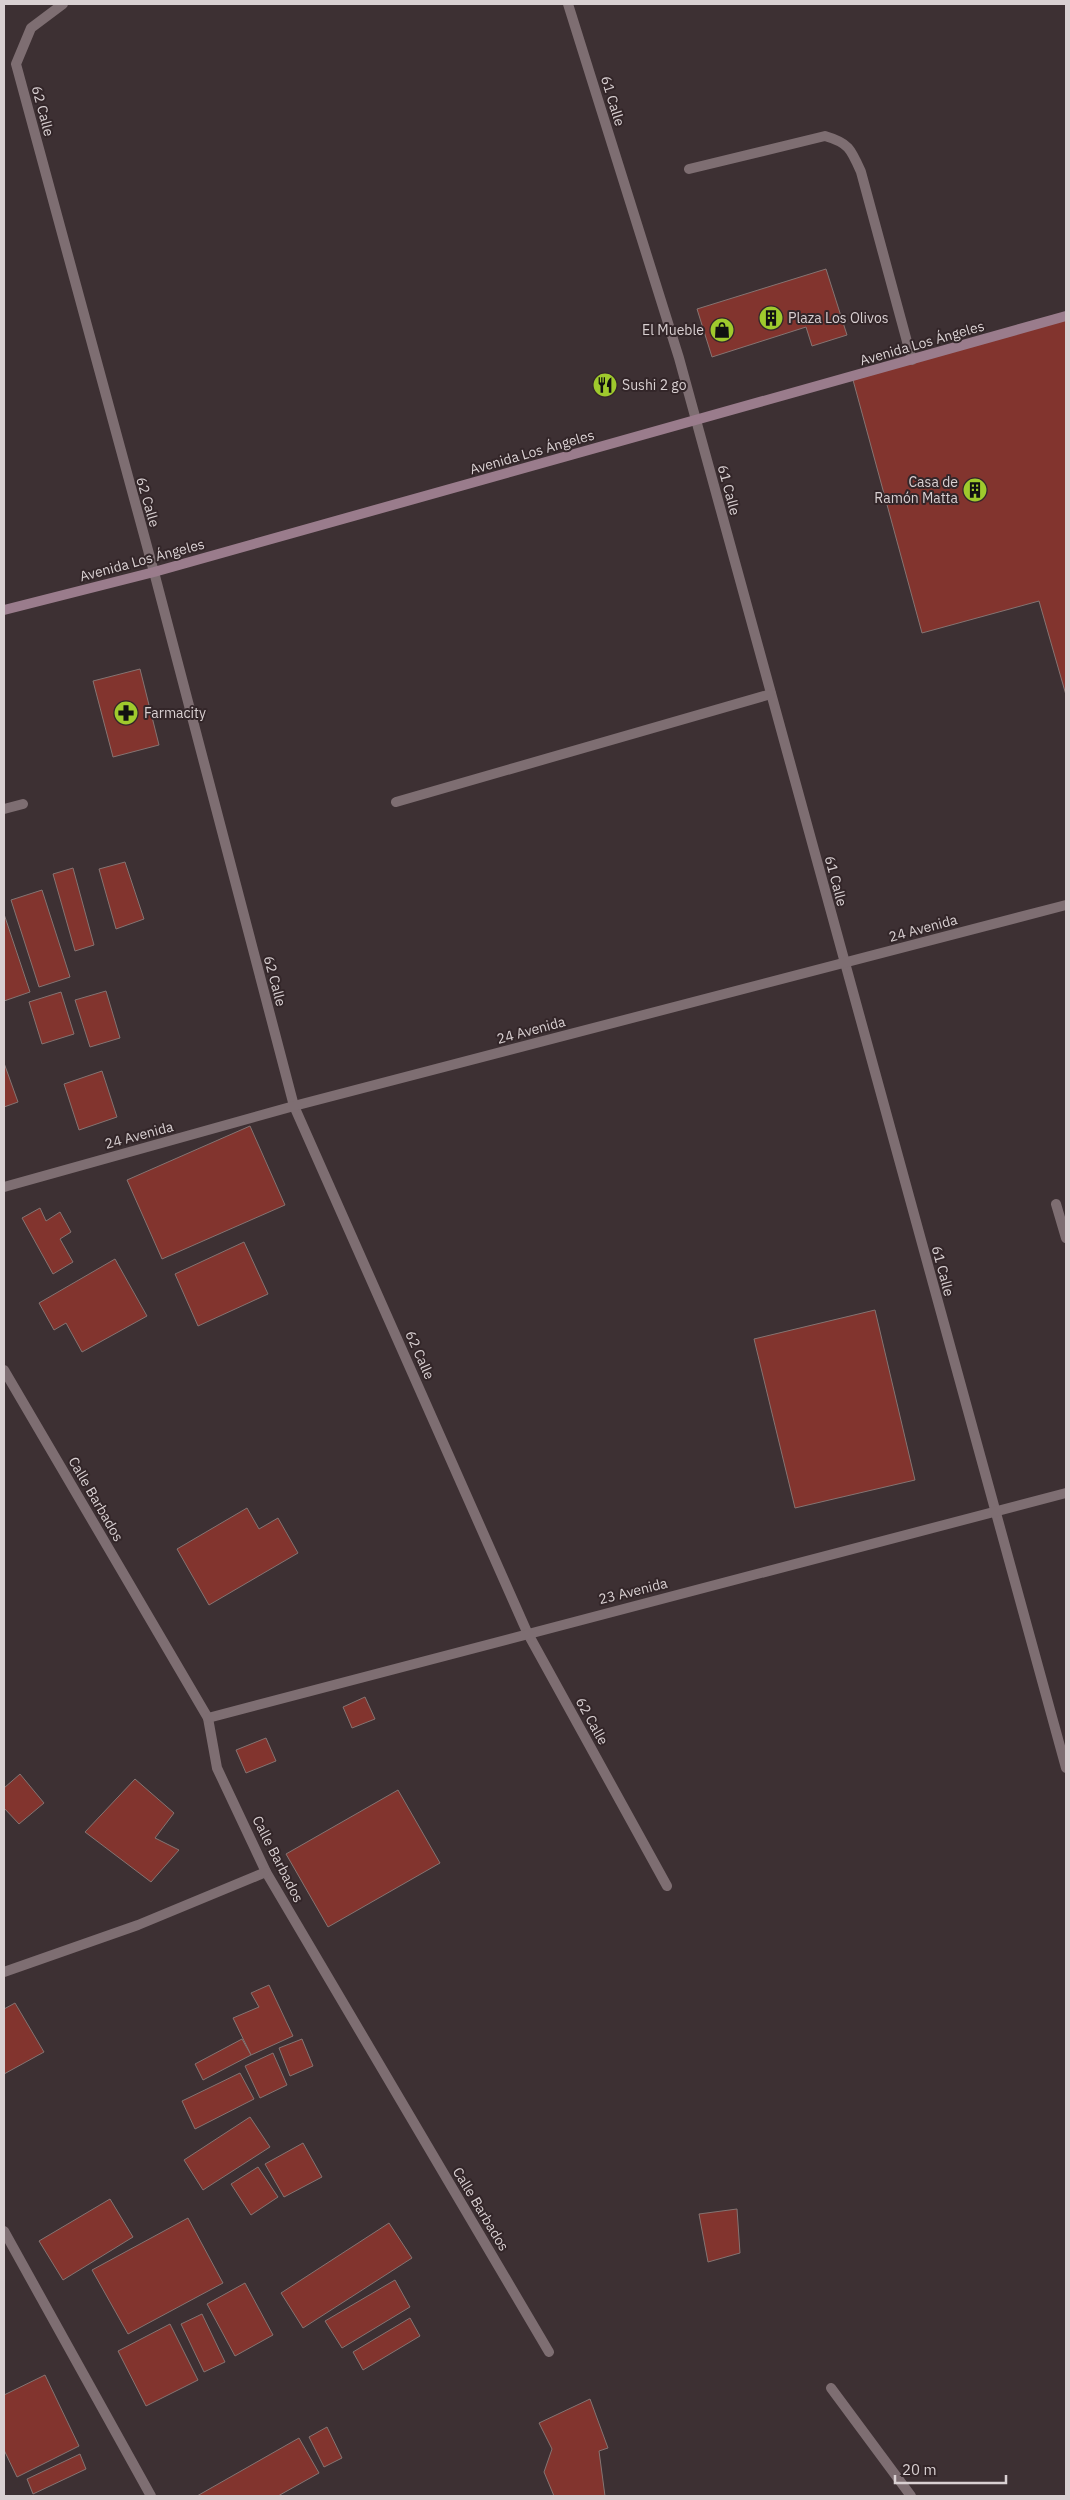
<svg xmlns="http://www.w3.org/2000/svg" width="1070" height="2500" font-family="'IBM Plex Sans',sans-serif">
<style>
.building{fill:#82342e;stroke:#857472}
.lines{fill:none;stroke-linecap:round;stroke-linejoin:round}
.lane{stroke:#7e6e72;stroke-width:10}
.street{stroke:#7e6e72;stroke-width:10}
.secondary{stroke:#9a7c8c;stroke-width:10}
.labels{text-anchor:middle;stroke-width:4;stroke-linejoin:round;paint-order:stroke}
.street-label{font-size:14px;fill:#d9d0d2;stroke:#332629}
.poi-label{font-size:14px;fill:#d9d0d2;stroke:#332629;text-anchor:start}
</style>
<rect width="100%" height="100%" fill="#3d3033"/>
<g class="building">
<path d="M826,269l21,66 -35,11 -6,-19 -94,30 -15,-48z"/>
<path d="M1066,318v377l-27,-94 -117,32 -69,-253z"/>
<path d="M140,669l19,76 -46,12 -20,-76z"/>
<path d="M125,862l19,57 -28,10 -17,-60z"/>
<path d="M73,868l21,77 -19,6 -22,-77z"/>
<path d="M42,890l28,87 -31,10 -28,-87z"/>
<path d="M4,914l26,78 -26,9z"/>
<path d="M106,991l14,47 -30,9 -15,-47z"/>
<path d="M61,992l13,42 -32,10 -13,-42z"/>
<path d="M4,1063l14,39 -14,5z"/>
<path d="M102,1071l15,46 -38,13 -15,-46z"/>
<path d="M250,1126l35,79 -123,54 -35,-79z"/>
<path d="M40,1208l6,13 14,-9 11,20 -11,7 13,23 -20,12 -31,-56z"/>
<path d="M244,1242l24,52 -70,32 -23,-52z"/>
<path d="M115,1259l32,57 -65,36 -16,-29 -12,7 -15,-27z"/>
<path d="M875,1310l40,170 -120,28 -41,-169z"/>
<path d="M247,1508l12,21 19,-11 20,35 -89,52 -32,-56z"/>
<path d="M365,1697l10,22 -23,9 -9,-21z"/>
<path d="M266,1738l10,23 -30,12 -10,-23z"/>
<path d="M20,1774l24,29 -25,21 -15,-16v-20z"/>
<path d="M135,1779l39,34 -19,25 24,12 -28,32 -66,-50z"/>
<path d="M398,1790l42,73 -112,64 -42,-73z"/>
<path d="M269,1985l24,51 -42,19 -18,-37 26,-11 -8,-14z"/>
<path d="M15,2003l29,49 -40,22v-65z"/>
<path d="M242,2039l9,16 -48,25 -8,-16z"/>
<path d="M302,2039l11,27 -23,10 -11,-28z"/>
<path d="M273,2053l14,32 -27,13 -15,-32z"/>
<path d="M240,2073l14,26 -59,30 -13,-28z"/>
<path d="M250,2117l20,30 -67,43 -19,-30z"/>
<path d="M303,2143l19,34 -38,20 -19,-33z"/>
<path d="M258,2167l20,30 -27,18 -20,-31z"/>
<path d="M110,2199l23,38 -70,43 -24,-39z"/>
<path d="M737,2209l3,44 -32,9 -9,-48z"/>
<path d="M188,2218l35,65 -95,51 -36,-64z"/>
<path d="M389,2223l23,35 -109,70 -22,-35z"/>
<path d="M395,2280l15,27 -68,41 -17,-27z"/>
<path d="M245,2283l28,52 -38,21 -28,-52z"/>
<path d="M202,2314l23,48 -21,10 -23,-48z"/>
<path d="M410,2318l10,18 -57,34 -10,-18z"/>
<path d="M170,2324l28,56 -52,26 -28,-55z"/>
<path d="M45,2375l34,71 -62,31 -13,-27v-55z"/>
<path d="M590,2399l18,49 -9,3 6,45h-51l-10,-24 8,-23 -13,-26z"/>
<path d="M327,2427l15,31 -18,9 -15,-30z"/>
<path d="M299,2438l20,35 -41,23h-81z"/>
<path d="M80,2454l6,15 -53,25 -6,-15z"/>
</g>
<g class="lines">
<g class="lane">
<path d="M689,169l136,-33c24,7 26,13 36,36l51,188"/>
<path d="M4,809l19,-5"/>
<path d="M831,2388l80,108"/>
</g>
<g class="street">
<path d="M63,4l-32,24 -15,36 138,508 140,534 233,526 140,254"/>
<path d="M568,4l111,354 387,1410"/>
<path d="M396,802l375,-108"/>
<path d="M4,1187l290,-81 772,-201"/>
<path d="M1056,1204l10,34"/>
<path d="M4,1370l204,348 9,50 49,104 283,480"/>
<path d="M208,1718l858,-225"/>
<path d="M4,1972l134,-47 128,-53"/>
<path d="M4,2231l147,265"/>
</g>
<path class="secondary" d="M4,610l150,-38 912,-256"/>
</g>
<defs>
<symbol id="building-disc" viewBox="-11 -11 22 22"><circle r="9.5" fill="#9fca2d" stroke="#332629"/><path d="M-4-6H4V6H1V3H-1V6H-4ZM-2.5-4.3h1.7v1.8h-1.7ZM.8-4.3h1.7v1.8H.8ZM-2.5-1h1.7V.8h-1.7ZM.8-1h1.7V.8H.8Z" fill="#111"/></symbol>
<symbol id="shop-disc" viewBox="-11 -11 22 22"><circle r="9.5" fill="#9fca2d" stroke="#332629"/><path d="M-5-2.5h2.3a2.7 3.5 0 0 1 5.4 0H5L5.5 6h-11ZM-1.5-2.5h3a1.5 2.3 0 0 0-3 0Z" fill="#111"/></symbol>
<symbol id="restaurant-disc" viewBox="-11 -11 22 22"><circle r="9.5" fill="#9fca2d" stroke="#332629"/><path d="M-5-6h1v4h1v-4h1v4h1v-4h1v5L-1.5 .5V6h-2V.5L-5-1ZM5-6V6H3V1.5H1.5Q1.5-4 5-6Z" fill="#111"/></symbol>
<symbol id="pharmacy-disc" viewBox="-11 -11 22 22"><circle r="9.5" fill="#9fca2d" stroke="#332629"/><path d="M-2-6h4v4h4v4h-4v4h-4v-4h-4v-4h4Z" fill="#111"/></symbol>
</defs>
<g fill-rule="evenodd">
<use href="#building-disc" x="757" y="304" width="28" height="28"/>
<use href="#shop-disc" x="708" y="316" width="28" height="28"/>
<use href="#restaurant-disc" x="591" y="371" width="28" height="28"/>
<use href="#building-disc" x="961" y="476" width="28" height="28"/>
<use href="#pharmacy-disc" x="112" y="699" width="28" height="28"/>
</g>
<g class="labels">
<g class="street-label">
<text transform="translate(613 101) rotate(73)" y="5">61 Calle</text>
<text transform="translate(43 111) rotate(75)" y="5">62 Calle</text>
<text transform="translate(922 343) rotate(-16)" y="5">Avenida Los Ángeles</text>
<text transform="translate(532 452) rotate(-16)" y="5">Avenida Los Ángeles</text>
<text transform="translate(729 490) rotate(75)" y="5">61 Calle</text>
<text transform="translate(148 502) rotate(74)" y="5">62 Calle</text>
<text transform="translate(142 560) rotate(-15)" y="5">Avenida Los Ángeles</text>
<text transform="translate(836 881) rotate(75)" y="5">61 Calle</text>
<text transform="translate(923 928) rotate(-15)" y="5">24 Avenida</text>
<text transform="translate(275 981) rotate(75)" y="5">62 Calle</text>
<text transform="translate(531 1030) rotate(-15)" y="5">24 Avenida</text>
<text transform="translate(139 1135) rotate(-15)" y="5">24 Avenida</text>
<text transform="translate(943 1271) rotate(75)" y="5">61 Calle</text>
<text transform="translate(420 1355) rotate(66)" y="5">62 Calle</text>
<text transform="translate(96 1499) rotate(60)" y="5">Calle Barbados</text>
<text transform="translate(633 1591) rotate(-14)" y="5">23 Avenida</text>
<text transform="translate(592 1721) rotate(61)" y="5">62 Calle</text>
<text transform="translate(278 1859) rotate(63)" y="5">Calle Barbados</text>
<text transform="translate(481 2209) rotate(59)" y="5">Calle Barbados</text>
</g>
<g class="poi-label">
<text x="788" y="323">Plaza Los Olivos</text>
<text x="704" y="335" text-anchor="end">El Mueble</text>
<text x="622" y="390">Sushi 2 go</text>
<text x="958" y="487" text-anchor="end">Casa de<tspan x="958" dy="16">Ramón Matta</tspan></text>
<text x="144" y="718">Farmacity</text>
</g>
</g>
<rect width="1070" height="2500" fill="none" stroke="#d9d0d2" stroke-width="10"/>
<path d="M895 2475v8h111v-8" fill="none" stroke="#d9d0d2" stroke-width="2.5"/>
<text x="902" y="2475" font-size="15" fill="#d9d0d2" stroke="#332629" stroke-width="4" paint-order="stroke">20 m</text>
</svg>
